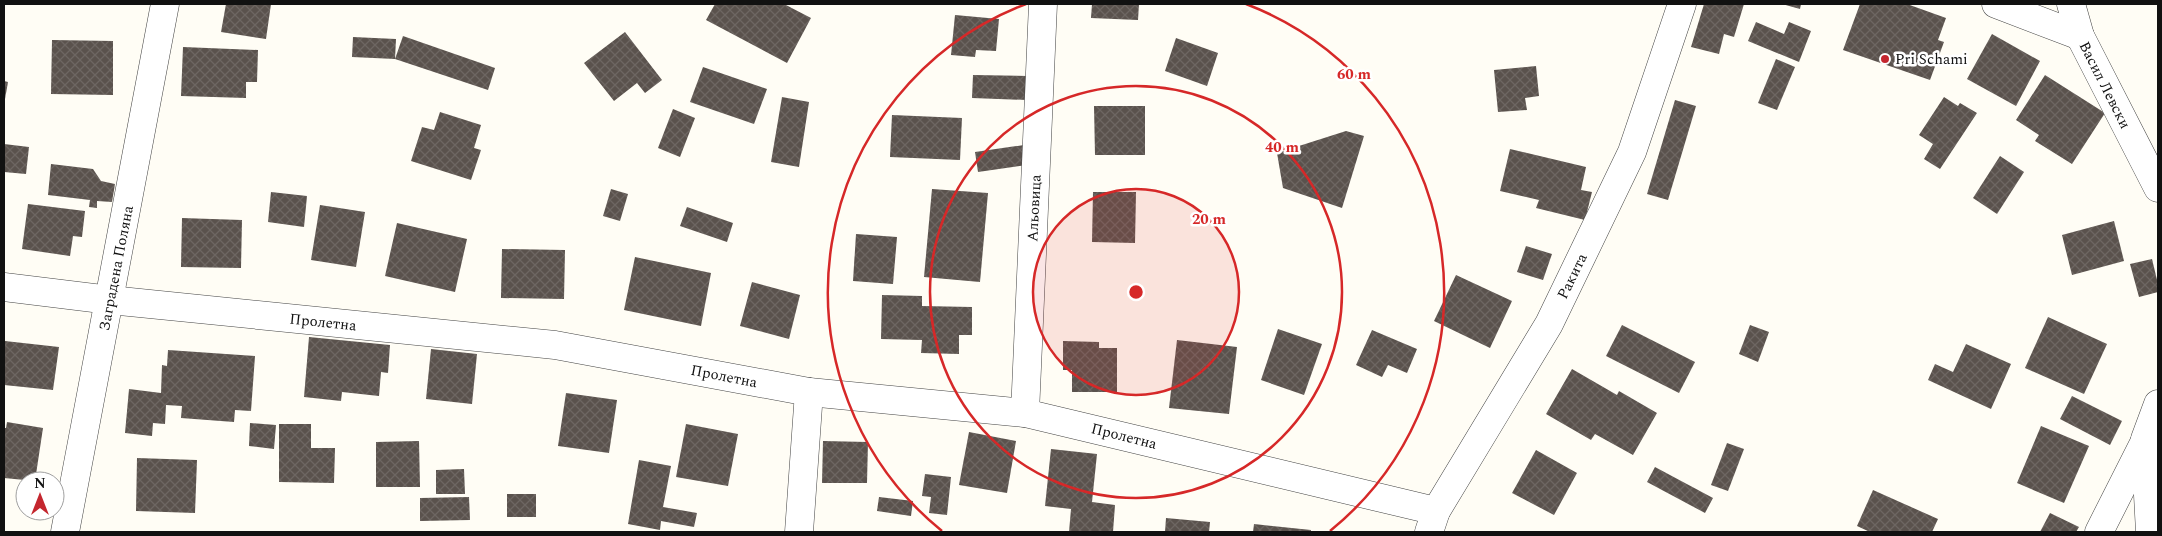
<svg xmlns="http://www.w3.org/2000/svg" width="2162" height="536" font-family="Spectral,serif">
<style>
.building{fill:url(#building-cross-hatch)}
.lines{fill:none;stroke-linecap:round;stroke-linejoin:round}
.minor-casing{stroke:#444;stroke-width:29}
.minor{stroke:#fff;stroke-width:28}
.ring{fill:none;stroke:#d62828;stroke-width:2.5}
.poi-dot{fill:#c4262e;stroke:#fff;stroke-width:2}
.labels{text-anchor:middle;stroke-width:5;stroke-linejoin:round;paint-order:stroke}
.poi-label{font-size:15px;fill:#111;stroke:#fff;text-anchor:start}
.street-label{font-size:15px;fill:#111;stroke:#fff}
.centre{fill:#d62828;stroke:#fff;stroke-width:2.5}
.ring-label{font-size:15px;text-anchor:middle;font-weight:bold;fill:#d62828;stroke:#fff;stroke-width:5;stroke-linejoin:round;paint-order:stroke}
</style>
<defs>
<pattern id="building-cross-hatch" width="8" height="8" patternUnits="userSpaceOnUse" patternTransform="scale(1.25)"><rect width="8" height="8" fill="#5a524d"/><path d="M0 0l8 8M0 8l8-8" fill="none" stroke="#6d6662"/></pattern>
</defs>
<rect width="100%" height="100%" fill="#fffdf5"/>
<g class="building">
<path d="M226,4h45l-5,35 -45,-7z"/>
<path d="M715,4h69l27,14 -24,45 -81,-43z"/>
<path d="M1092,4h47l-1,16 -47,-2z"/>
<path d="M1704,4h40l-10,33 -10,-3 -5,20 -28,-7z"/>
<path d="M1782,4h19l-1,5z"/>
<path d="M1860,4h47l39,14 -8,22 6,2 -14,38 -87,-30z"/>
<path d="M955,15l44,4 -3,32 -20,-1 -1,7 -24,-2z"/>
<path d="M1756,22l28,12 5,-12 22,9 -12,31 -51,-21z"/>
<path d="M625,32l37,48 -17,13 -8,-10 -23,18 -30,-38z"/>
<path d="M1992,34l48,27 -24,45 -49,-27z"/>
<path d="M403,36l92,32 -7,22 -93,-31z"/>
<path d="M353,37l43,2 -1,20 -43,-2z"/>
<path d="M1176,38l42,15 -11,33 -42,-15z"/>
<path d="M52,40l61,1v54l-62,-1z"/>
<path d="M183,47l75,3 -1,32h-11v16l-65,-2z"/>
<path d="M1776,59l19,8 -18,43 -19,-7z"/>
<path d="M1536,66l3,30 -14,2 2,12 -29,2 -4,-42z"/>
<path d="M703,67l64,22 -13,35 -64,-22z"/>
<path d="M973,75l55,1 -1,24 -55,-2z"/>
<path d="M2045,75l60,38 -33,51 -37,-23 4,-6 -23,-15z"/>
<path d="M4,81l4,1 -3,17h-1z"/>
<path d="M782,97l27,5 -10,65 -28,-5z"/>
<path d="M1944,97l14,9 2,-3 17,10 -37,56 -16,-10 9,-15 -14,-9z"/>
<path d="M1675,100l21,6 -28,94 -21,-6z"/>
<path d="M1094,106h51v49h-50z"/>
<path d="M673,109l22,9 -15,39 -22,-9z"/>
<path d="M440,112l41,13 -7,23 7,2 -10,30 -60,-19 11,-34 12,3z"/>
<path d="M892,115l70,3 -2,42 -70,-3z"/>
<path d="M1346,131l18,5 -22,72 -59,-20 -6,-35z"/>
<path d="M4,144l25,3 -3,27 -22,-2z"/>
<path d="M1024,145l3,20 -49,7 -3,-20z"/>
<path d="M1510,149l76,18 -5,23 11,2 -7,28 -49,-12 3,-8 -39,-9z"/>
<path d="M2000,156l24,16 -27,42 -24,-16z"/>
<path d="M51,164l42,5 8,12 14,3 -3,18 -15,-1v7l-8,-1 1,-7 -42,-5z"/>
<path d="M611,189l17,5 -8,27 -17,-5z"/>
<path d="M932,189l56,4 -8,89 -56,-5z"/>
<path d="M271,192l36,4 -3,31 -36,-5z"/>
<path d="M1093,192h43l-1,51 -43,-1z"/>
<path d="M28,204l57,7 -3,26 -9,-1 -3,20 -48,-7z"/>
<path d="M320,205l45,7 -9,55 -45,-7z"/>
<path d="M687,207l46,16 -6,19 -47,-16z"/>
<path d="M182,218l60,2 -1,48 -60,-1z"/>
<path d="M2114,221l10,40 -52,14 -10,-40z"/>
<path d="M397,223l70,16 -12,53 -70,-16z"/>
<path d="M856,234l41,3 -4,47 -40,-3z"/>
<path d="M1526,246l26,8 -9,26 -26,-8z"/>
<path d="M502,249l63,1 -1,49 -63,-1z"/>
<path d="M635,257l76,16 -10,53 -77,-16z"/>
<path d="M2152,259l6,25v8l-19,5 -9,-33z"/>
<path d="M1456,275l56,26 -22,47 -56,-27z"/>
<path d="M752,282l48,13 -11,44 -49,-13z"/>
<path d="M882,295l40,1v10l50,1v28h-13v19l-38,-1 1,-13 -41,-1z"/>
<path d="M2048,317l59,27 -23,50 -59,-26z"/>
<path d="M1622,325l73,37 -16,31 -73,-37z"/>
<path d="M1750,325l19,7 -11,30 -19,-8z"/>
<path d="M1278,329l44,15 -18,51 -43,-15z"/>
<path d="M1372,330l45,19 -10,24 -19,-8 -6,12 -26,-12z"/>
<path d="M309,337l81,8 -2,28 -7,-1 -2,24 -37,-4 -1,9 -37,-4z"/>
<path d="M1177,340l60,7 -8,67 -60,-6z"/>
<path d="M5,341l54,6 -6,43 -49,-5z"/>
<path d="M1063,341l36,1v6h18v44h-45v-22h-9z"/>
<path d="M1966,344l45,20 -20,45 -63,-29 7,-16 18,8z"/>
<path d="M431,349l46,5 -5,50 -46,-5z"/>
<path d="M168,350l87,6 -4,55 -16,-1 -1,12 -53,-4 1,-12 -16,-1 -1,19 -12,-1 -1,13 -27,-3 4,-44 32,4 1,-28 5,1z"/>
<path d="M1572,369l45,26 2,-4 38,22 -24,42 -38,-21 -4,6 -45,-26z"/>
<path d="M566,393l51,7 -8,53 -51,-7z"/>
<path d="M2072,396l50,25 -12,24 -50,-26z"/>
<path d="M7,422l36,6 -8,53 -31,-3v-50h2z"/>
<path d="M250,423l26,2 -2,24 -25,-3z"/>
<path d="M279,424h32v24h24l-1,35 -55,-1z"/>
<path d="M686,424l52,10 -10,52 -52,-9z"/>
<path d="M2041,426l48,20 -25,57 -47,-20z"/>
<path d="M969,432l47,9 -9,52 -48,-8z"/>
<path d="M419,441l1,46h-44v-45z"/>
<path d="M823,441l45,1 -1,41h-45z"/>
<path d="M1727,443l17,6 -16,42 -17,-6z"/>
<path d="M1051,449l46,5 -5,48 23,3 -2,27h-44l2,-23 -26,-3z"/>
<path d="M1536,450l41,23 -23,42 -42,-22z"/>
<path d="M137,458l60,2 -2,53 -59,-2z"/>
<path d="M639,460l32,6 -8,41 34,6 -3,14 -33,-6 -1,9 -32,-6z"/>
<path d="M1655,467l58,31 -8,15 -58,-31z"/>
<path d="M464,469l1,25h-29v-24z"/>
<path d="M925,474l26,3 -4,38 -18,-2 2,-16 -9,-1z"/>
<path d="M1873,490l65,29 -6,13h-62l-13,-6z"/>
<rect x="507" y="494" width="29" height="23"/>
<path d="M469,497l1,23 -50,1v-23z"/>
<path d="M879,497l34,4 -2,15 -34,-5z"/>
<path d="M2050,513l29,14 -3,5h-36z"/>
<path d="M1166,518l44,4 -1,10h-44z"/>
<path d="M1254,524l57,6v2h-58z"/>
</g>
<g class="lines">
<defs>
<g id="minor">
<path d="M1996,4l84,32"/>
<path d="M2071,4l9,32 78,152"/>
<path d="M4,287l106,13 445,45 254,47 216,21 411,98"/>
<path d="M1025,413l18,-409"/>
<path d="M65,532l100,-528"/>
<path d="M799,532l10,-140"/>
<path d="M1429,532l7,-21 113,-187 83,-172 50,-148"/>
<path d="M2099,532l46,-91"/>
<path d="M2150,532l-5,-93 13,-35"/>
</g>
</defs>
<use href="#minor" class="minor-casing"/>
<use href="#minor" class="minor"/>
</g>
<circle cx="1136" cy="292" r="103" fill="#d62828" fill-opacity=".12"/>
<g class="ring">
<circle cx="1136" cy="292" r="103"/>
<circle cx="1136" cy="292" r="206"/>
<path d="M942 531A308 308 0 0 1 1026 4M1246 4A308 308 0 0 1 1330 531"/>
</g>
<circle class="poi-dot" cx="1885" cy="59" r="5"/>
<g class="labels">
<g class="poi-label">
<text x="1895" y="64">Pri Schami</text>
</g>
<g class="street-label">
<text transform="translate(2105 85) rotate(63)" y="5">Васил Левски</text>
<text transform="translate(1034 208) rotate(-87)" y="5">Альовица</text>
<text transform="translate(116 268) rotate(-79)" y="5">Заградена Поляна</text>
<text transform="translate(1572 276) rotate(-64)" y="5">Ракита</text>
<text transform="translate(323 322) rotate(6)" y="5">Пролетна</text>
<text transform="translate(724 376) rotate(11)" y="5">Пролетна</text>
<text transform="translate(1124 436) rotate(14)" y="5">Пролетна</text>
</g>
</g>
<circle cx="1136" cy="292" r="8" class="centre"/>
<g class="ring-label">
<text x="1354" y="79">60 m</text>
<text x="1282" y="152">40 m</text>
<text x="1209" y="224">20 m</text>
</g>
<rect width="2162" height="536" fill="none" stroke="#111111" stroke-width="10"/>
<g transform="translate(40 496)"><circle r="24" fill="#ffffff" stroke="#a0a0a0"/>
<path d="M0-4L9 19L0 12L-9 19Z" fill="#c4262e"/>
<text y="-8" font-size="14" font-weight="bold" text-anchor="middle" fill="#111111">N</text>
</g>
</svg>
